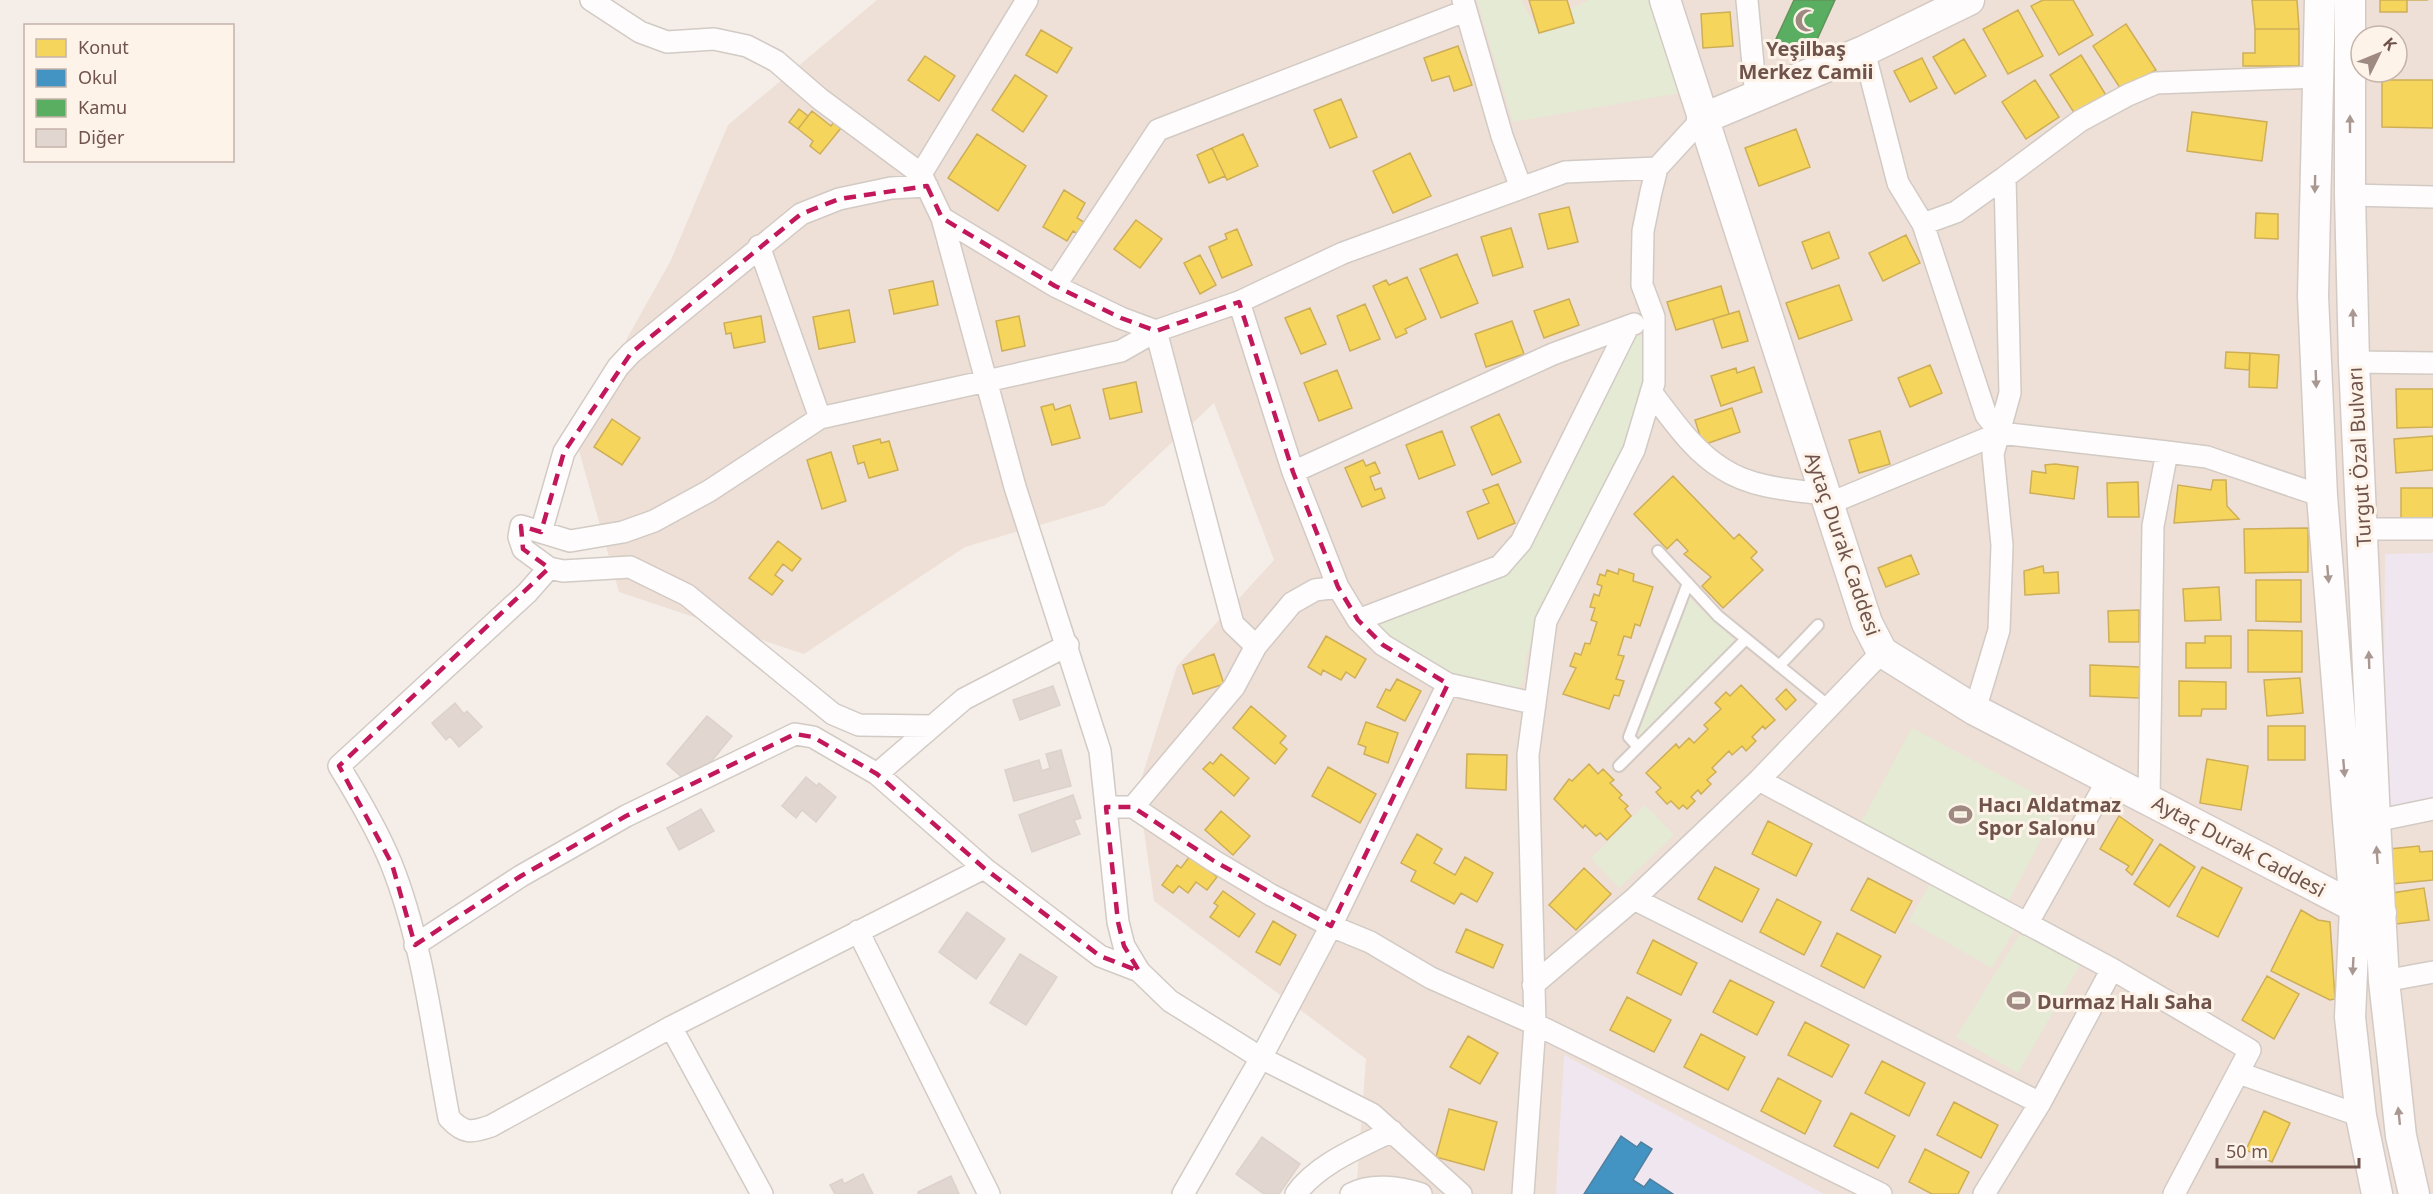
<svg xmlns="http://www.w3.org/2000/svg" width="2433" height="1194" font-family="'Noto Sans',sans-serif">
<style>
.residential{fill:#eee0d6;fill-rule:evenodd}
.education{fill:#f0e6f0}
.green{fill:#e4ead4}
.homes{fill:#f6d55c;stroke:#ceae57;stroke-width:1.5}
.schools{fill:#4393c3;stroke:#50809f;stroke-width:1.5}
.public{fill:#5aae61;stroke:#61935a;stroke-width:1.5}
.building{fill:#e1d6d0;stroke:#ddd1cb;stroke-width:1.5}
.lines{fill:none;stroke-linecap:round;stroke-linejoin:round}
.lane-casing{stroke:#d2cac4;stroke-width:14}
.street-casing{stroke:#d2cac4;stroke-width:24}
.secondary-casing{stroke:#d4cac5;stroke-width:33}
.lane{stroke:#fefcfc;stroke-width:10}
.street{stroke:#fefcfc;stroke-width:21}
.secondary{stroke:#fefcfc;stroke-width:30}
.oneway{fill:#a99792}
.marked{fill:none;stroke:#c2185b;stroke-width:4.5;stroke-dasharray:12 8;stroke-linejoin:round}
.labels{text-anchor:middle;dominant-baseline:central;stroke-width:6;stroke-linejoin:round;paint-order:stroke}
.poi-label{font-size:20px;font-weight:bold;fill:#70544b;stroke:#fdf3e9;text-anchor:start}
.street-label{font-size:20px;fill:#70544b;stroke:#fdf3e9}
</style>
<rect width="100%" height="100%" fill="#f5eee8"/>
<!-- residential -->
<path class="residential" d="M877 0H2433V1194H1356L1366 1059 1154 901 1138 789 1177 666 1274 560 1214 403 1104 506 965 547 804 654 619 592 574 433 671 260 728 125ZM2361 36H2397V72H2361Z"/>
<!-- education -->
<path class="education" d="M2433 553V798L2383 807 2385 554Z
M1564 1055 1824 1194H1556Z"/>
<!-- green -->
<path class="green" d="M1477 0H1521L1539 33 1574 23 1570 9 1589 0H1653L1680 93 1513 122Z
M1636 334 1644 338 1646 369 1631 443 1540 620 1526 656 1524 680 1514 694 1504 691C1475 681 1389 656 1379 627L1386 616 1501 576Z
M1689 598 1735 641 1642 736 1639 732Z
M1912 728 2059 806 2008 902 1861 823Z
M1645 805 1674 835 1619 888 1591 858Z
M1931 882 2015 929 1992 968 1909 921Z
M2021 932 2080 965 2018 1073 1956 1037Z"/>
<!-- homes -->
<path class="homes" d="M1529 0H1567L1574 23 1539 33Z
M2043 0H2073L2093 35 2059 55 2031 6Z
M2252 0H2297L2299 29H2255Z
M2380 0H2428H2407V12H2380Z
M2018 10 2043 56 2008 74 1983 29Z
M1730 12 1733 46 1703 48 1701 14Z
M2126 24 2156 70 2122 91 2093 46Z
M2255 29H2299V66H2243V53H2255Z
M1041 30 1072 48 1057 73 1026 55Z
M1964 39 1986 76 1955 94 1933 57Z
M1458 46 1472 85 1454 91 1449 76 1432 81 1424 58Z
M2081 55 2109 100 2078 119 2050 75Z
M925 56 955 76 939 101 908 80Z
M1922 58 1937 88 1910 102 1894 71Z
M1015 75 1047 96 1023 132 992 110Z
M2035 80 2059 117 2026 139 2002 102Z
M2382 80H2433V128L2382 127Z
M1341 99 1357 137 1330 148 1314 110Z
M799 109 808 116 798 129 789 122Z
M812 111 831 126 834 122 841 128 820 154 810 146 813 141 798 129Z
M2192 112 2267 122 2262 161 2187 151Z
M1796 129 1810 167 1759 186 1745 148Z
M977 134 1026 166 998 211 948 178Z
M1243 134 1258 166 1227 180 1212 148Z
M1212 148 1225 176 1209 183 1197 155Z
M1410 153 1431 196 1393 213 1373 171Z
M1064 190 1085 203 1077 218 1084 222 1078 234 1073 231 1067 241 1043 227Z
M1569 207 1578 242 1548 249 1539 214Z
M2256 213 2278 214V239L2255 238Z
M1136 220 1162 239 1140 268 1114 249Z
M1511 228 1523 267 1493 276 1481 237Z
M1237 229 1252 265 1222 278 1209 247 1227 239 1225 234Z
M1829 232 1839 258 1812 269 1802 242Z
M1906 235 1920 263 1883 281 1869 253Z
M1457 254 1478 303 1441 318 1420 269Z
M1200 255 1216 285 1200 294 1184 263Z
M1407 277 1426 319 1405 329 1407 333 1396 338 1373 286 1386 280 1389 285Z
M933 281 938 305 894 314 889 290Z
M1839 285 1852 320 1799 339 1786 303Z
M1721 286 1729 314 1676 330 1667 302Z
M1569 299 1579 325 1544 338 1534 311Z
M1365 304 1380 339 1350 351 1337 316Z
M1310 308 1326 344 1301 354 1285 318Z
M849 310 855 342 819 349 813 317Z
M1739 311 1748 341 1722 348 1713 319Z
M761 316 765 342 734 348 731 333 726 334 724 323Z
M1019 316 1025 346 1002 351 996 321Z
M1512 321 1524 354 1486 367 1475 334Z
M2226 352 2250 353 2249 370 2225 368Z
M2250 353 2279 355 2277 388 2249 387Z
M1930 365 1942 393 1910 407 1898 378Z
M1754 367 1762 392 1721 406 1711 376 1736 368 1737 373Z
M1337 370 1352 408 1319 421 1304 383Z
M1136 382 1142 412 1110 419 1103 389Z
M2396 389H2433V427L2397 428Z
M1053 404 1055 410 1070 405 1080 438 1052 445 1041 407Z
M1732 408 1740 432 1703 445 1695 420Z
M1499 414 1521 462 1492 475 1471 427Z
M612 419 640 438 622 465 594 447Z
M1442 431 1455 465 1419 479 1406 445Z
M1880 431 1890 464 1859 473 1849 440Z
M2433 436V470L2396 473 2394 439Z
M880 439 881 443 889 441 898 470 869 478 864 462 858 464 853 446Z
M831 452 846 501 822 509 807 460Z
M1363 460 1366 466 1375 462 1380 473 1370 477 1375 490 1381 488 1385 498 1362 507 1345 468Z
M2055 464 2078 467 2074 499 2030 493 2032 471 2046 473 2045 465Z
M1673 476 1734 539 1739 534 1757 552 1751 558 1763 570 1723 608 1702 586 1711 577 1684 554 1688 551 1677 539 1667 549 1634 514Z
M2213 480H2226L2227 506 2239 519 2174 523 2178 485 2211 490Z
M2138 482 2139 517H2108L2107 483Z
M1498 484 1515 523 1478 539 1467 512 1489 503 1483 490Z
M2401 488H2433V521H2401Z
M2308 528V572L2245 573 2244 529Z
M778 541 801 559 792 571 783 564 775 575 783 581 772 595 749 578Z
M1911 555 1919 574 1886 587 1878 568Z
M2043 566 2044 573 2058 572 2059 593 2025 595 2024 571Z
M1619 569 1634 574 1633 581 1653 587 1640 626 1635 624 1631 638 1624 636 1618 655 1624 656 1616 679 1624 681 1619 696 1614 695 1609 709 1563 694 1576 668 1570 666 1575 653 1581 655 1585 643 1590 644 1597 622 1591 620 1595 608 1590 607 1594 594 1599 596 1602 586 1597 584 1600 574 1605 576 1607 570 1618 574Z
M2256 580H2301V622L2256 621Z
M2219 587 2221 620 2185 621 2183 589Z
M2139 610V642H2109L2108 611Z
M2248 630 2302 631V672H2248Z
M1326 636 1366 659 1355 678 1346 672 1341 680 1323 670 1321 675 1308 667Z
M2205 636H2231V668H2186V643H2205Z
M1214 654 1224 684 1193 694 1183 665Z
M2090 665 2140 667 2139 698 2090 696Z
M2300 678 2303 713 2267 716 2264 680Z
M1397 679 1421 691 1405 721 1377 707 1386 689 1390 691Z
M2179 681 2226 682V709H2202L2201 716H2179Z
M1741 685 1775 720 1765 729 1763 726 1752 737 1756 741 1746 751 1742 746 1732 755 1729 751 1712 768 1716 772 1707 780 1711 784 1701 794 1698 790 1691 797 1695 801 1687 809 1683 805 1679 809 1671 801 1667 804 1656 792 1661 788 1646 773 1676 744 1679 748 1689 738 1694 743 1708 729 1704 725 1721 709 1715 703 1726 692 1730 696Z
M1786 689 1796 700 1786 710 1776 699Z
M1251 706 1286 736 1280 743 1287 749 1275 764 1233 728Z
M1366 722 1398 733 1388 763 1364 754 1366 747 1358 744Z
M2268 726H2305V760H2268Z
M1221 754 1249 778 1234 796 1203 769 1210 762 1213 764Z
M1467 754 1507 755 1506 790 1466 788Z
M2207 759 2248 766 2241 810 2200 803Z
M1589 764 1598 774 1603 769 1614 780 1610 783 1622 795 1619 798 1628 806 1625 809 1631 816 1607 840 1600 833 1596 836 1585 825 1583 828 1554 799 1569 779 1572 781Z
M1328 767 1376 794 1360 823 1312 796Z
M1221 811 1250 836 1233 855 1205 830Z
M2119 816 2153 840 2132 875 2126 870 2129 866 2100 849Z
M1768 821 1812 844 1796 876 1752 854Z
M1417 834 1442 849 1434 863 1455 875 1465 857 1493 873 1477 902 1461 893 1454 904 1411 881 1416 871 1401 863Z
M2160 844 2195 867 2169 907 2134 884Z
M2419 846 2420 852 2433 851V880L2392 884 2389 849Z
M1190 856 1217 877 1207 890 1196 882 1188 893 1179 886 1173 893 1162 885 1177 865 1181 868Z
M1715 867 1759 889 1742 922 1698 899Z
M2202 867 2242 888 2218 937 2177 916Z
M1584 868 1611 894 1576 930 1549 905Z
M1868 878 1912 901 1895 933 1851 910Z
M2424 888 2429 920 2396 924 2392 893Z
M1223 891 1255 914 1239 937 1210 917 1218 906 1214 903Z
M1777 899 1821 922 1804 955 1760 932Z
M2301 910 2318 920 2330 922 2335 999 2330 1000 2271 971Z
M1273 921 1296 935 1280 965 1256 952Z
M1466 929 1503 945 1493 968 1456 952Z
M1837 933 1881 956 1864 988 1821 966Z
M1653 940 1697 963 1681 995 1637 973Z
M2267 976 2299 994 2274 1039 2242 1020Z
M1730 980 1774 1002 1757 1035 1713 1012Z
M1627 997 1671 1020 1654 1052 1610 1030Z
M1805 1022 1849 1045 1832 1077 1788 1055Z
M1701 1034 1745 1057 1728 1090 1684 1067Z
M1468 1036 1498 1053 1480 1084 1450 1067Z
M1882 1061 1925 1083 1909 1116 1865 1093Z
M1778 1078 1821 1101 1805 1134 1761 1111Z
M1954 1102 1998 1125 1981 1158 1937 1135Z
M1449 1109 1497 1122 1484 1170 1436 1157Z
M2264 1111 2290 1123 2272 1162 2246 1150Z
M1851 1113 1895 1136 1878 1168 1834 1146Z
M1925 1149 1969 1172 1958 1194H1932L1909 1182Z"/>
<!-- schools -->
<path class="schools" d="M1621 1136 1637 1147 1641 1142 1652 1149 1633 1180 1644 1187 1650 1179 1673 1194H1584Z"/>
<!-- public -->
<path class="public" d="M1794 0H1835L1810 55 1776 39Z"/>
<!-- building -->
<path class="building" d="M1053 686 1060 705 1020 720 1013 700Z
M455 703 464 714 467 711 482 727 459 747 450 736 446 740 432 723Z
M707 716 732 736 701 774 695 769 686 781 667 764Z
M1061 750 1071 786 1014 801 1005 770 1039 760 1042 771 1050 768 1046 754Z
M806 777 817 786 819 783 836 797 816 822 802 810 796 818 782 806Z
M1073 795 1081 818 1074 820 1080 834 1032 852 1019 815Z
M701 809 714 831 679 850 667 828Z
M967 912 1005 939 976 979 939 952Z
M1020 954 1057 977 1026 1025 990 1003Z
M1262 1137 1300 1164 1279 1194H1264L1236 1174Z
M863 1174 873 1194H835L830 1185 842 1179 844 1184Z
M951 1176 959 1194H918V1192Z"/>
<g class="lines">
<defs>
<path id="lane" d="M1658 551 1718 616 1830 707
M1779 666 1818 625
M1638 747 1629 737 1688 583
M1619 766 1746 639"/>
<path id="street" d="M591 0 640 32 667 42 714 39 747 46 776 61 820 99 921 174
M1027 0 921 174 942 218 1015 487 1100 751 1118 922 1124 946 1139 971 1170 1001 1261 1058 1372 1114 1461 1194
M1463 0 1502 136 1521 188
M1747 0 1756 97
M1864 51 1898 183 1923 224 1986 415 2000 433
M2350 195 2433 197
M942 218 1055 286 1121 318 1156 331 1239 302 1343 253 1565 172 1657 168
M1923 224 1956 212 2005 177
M759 246 820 418
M1055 286 1158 130 1465 11
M1239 302 1293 472 1338 587 1358 620 1383 645 1448 684 1533 703
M2354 362 2433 363
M1651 392C1672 419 1693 451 1723 469 1752 488 1791 490 1825 494
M1293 472 1553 354 1634 324
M1828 504 2000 433 2167 452
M2363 529H2433
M541 532 564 452 618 367 631 353 801 214 839 199 891 188 927 186
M549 568 527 593 339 766C358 797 377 829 391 863 423 943 433 1034 449 1118 464 1134 471 1133 491 1126L671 1027 984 868
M1358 620 1500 566 1521 542 1628 327
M1975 710 1999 630 2002 545 1993 454 2010 393 2005 177 2080 121 2128 95 2156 83 2318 77
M931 726 859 725 833 714 687 595 630 567 563 571 549 568 523 549 519 537 521 526 570 541 623 532 654 521 709 491 820 418 1121 351 1156 331 1233 624 1256 646
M877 774 964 699 1068 645
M1759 780 2112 969 2250 1050 2174 1194
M2149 799 2153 526 2167 452 2207 457 2322 496
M1106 807H1133L1214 861 1271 895 1331 926 1370 942 1431 978 1535 1024 1881 1194
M1133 807 1234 687 1256 646 1292 603 1315 590 1338 587
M2375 821 2433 809
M1634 899 2040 1103
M2027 924 2109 778
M858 931 989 1194
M415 945 521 876 626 816 795 734 813 737 877 774 984 868 1100 956 1139 971
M2384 981 2433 972
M1533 985 1634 899 1759 780 1882 652
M671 1027 762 1194
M2239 1073 2361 1116
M1183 1194 1261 1058 1331 926 1448 684
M1296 1194C1317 1164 1360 1147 1392 1131
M1351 1194C1371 1183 1400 1187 1421 1194
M1523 1194 1535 1024 1528 755 1546 621 1634 450 1654 383V317L1642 285 1643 231 1651 192 1657 168 1702 119
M1984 1194 2040 1103 2112 969"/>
<path id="secondary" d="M1665 0 1867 623 1882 652 1975 710 2355 907 2381 913
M2320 0 2313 296 2322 496 2355 907 2350 1017 2361 1116 2377 1194
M2350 0V195L2354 362 2375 821 2384 981 2392 1052 2401 1136 2414 1194
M1702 119 1864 51 1969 0"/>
</defs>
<!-- lane casing -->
<use href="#lane" class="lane-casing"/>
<!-- street casing -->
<use href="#street" class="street-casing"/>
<!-- secondary casing -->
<use href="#secondary" class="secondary-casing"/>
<!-- lane -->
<use href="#lane" class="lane"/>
<!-- street -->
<use href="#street" class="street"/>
<!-- secondary -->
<use href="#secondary" class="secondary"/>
</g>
<!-- one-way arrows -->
<defs><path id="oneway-solid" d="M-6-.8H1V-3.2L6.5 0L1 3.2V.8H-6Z" transform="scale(1.5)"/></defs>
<g class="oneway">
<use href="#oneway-solid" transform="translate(2350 124) rotate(-90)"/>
<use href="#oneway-solid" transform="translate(2315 184) rotate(91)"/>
<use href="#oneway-solid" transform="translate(2353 318) rotate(-91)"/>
<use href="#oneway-solid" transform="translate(2316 379) rotate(88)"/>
<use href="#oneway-solid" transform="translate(2328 574) rotate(85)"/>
<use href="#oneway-solid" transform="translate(2369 660) rotate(-92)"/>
<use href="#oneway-solid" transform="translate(2344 768) rotate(85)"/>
<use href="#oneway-solid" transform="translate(2377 855) rotate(-94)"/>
<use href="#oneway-solid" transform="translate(2353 966) rotate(93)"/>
<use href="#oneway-solid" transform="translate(2399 1116) rotate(-96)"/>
</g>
<!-- marked area -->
<path class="marked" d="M927 186 942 218 1055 286 1121 318 1156 331 1239 302 1293 472 1338 587 1358 620 1383 645 1448 684 1331 926 1214 861 1133 807H1106L1118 922 1124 946 1139 971 1100 956 984 868 877 774 813 737 795 734 626 816 521 876 415 945 392 864 339 766 549 568 523 549 521 526 541 532 564 452 631 353 801 214 839 199Z"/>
<!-- icons -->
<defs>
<symbol id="mosque-bare" viewBox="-9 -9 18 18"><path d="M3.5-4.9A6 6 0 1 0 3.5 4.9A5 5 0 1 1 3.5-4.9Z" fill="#9f8a82" stroke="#fdf3e9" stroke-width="2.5" paint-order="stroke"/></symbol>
<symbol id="stadium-bare" viewBox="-9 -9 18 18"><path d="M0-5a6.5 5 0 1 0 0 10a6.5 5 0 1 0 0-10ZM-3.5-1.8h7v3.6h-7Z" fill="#9f8a82" stroke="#fdf3e9" stroke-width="2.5" paint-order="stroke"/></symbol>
</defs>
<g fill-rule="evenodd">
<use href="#mosque-bare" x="1790" y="4" width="33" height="33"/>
<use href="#stadium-bare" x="1944" y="798" width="33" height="33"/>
<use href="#stadium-bare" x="2002" y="984" width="33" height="33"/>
</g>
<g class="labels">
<!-- poi labels -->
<g class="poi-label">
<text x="1806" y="48" text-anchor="middle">Yeşilbaş<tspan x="1806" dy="23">Merkez Camii</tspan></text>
<text x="1978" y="804">Hacı Aldatmaz<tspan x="1978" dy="23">Spor Salonu</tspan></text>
<text x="2037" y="1001">Durmaz Halı Saha</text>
</g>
<!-- street labels -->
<g class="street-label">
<text transform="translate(2359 457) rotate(-93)">Turgut Özal Bulvarı</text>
<text transform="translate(1843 544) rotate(71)">Aytaç Durak Caddesi</text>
<text transform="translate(2239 846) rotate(28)">Aytaç Durak Caddesi</text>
</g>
</g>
<!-- legend -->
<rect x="24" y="24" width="210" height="138" fill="#fdf3e9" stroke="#c5b3aa" stroke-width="1.5"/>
<rect x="36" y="39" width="30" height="18" fill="#f6d55c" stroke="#c5b3aa" stroke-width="1.5"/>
<text x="78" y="54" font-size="18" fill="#70544b">Konut</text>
<rect x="36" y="69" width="30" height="18" fill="#4393c3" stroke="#c5b3aa" stroke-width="1.5"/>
<text x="78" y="84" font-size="18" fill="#70544b">Okul</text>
<rect x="36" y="99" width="30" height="18" fill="#5aae61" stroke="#c5b3aa" stroke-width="1.5"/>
<text x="78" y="114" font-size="18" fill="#70544b">Kamu</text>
<rect x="36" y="129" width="30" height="18" fill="#e1d6d0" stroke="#c5b3aa" stroke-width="1.5"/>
<text x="78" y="144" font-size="18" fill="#70544b">Diğer</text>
<!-- north arrow -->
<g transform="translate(2379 54) rotate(47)"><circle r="28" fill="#fdf3e9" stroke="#c5b3aa" stroke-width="1.5"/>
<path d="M0-4.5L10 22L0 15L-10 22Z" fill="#9f8a82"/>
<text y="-9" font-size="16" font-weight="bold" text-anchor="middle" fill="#70544b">K</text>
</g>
<!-- scale -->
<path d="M2217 1158v9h142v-9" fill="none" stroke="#70544b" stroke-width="3"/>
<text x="2226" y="1158" font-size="18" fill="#70544b" stroke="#fdf3e9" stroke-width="4.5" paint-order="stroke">50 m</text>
</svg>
